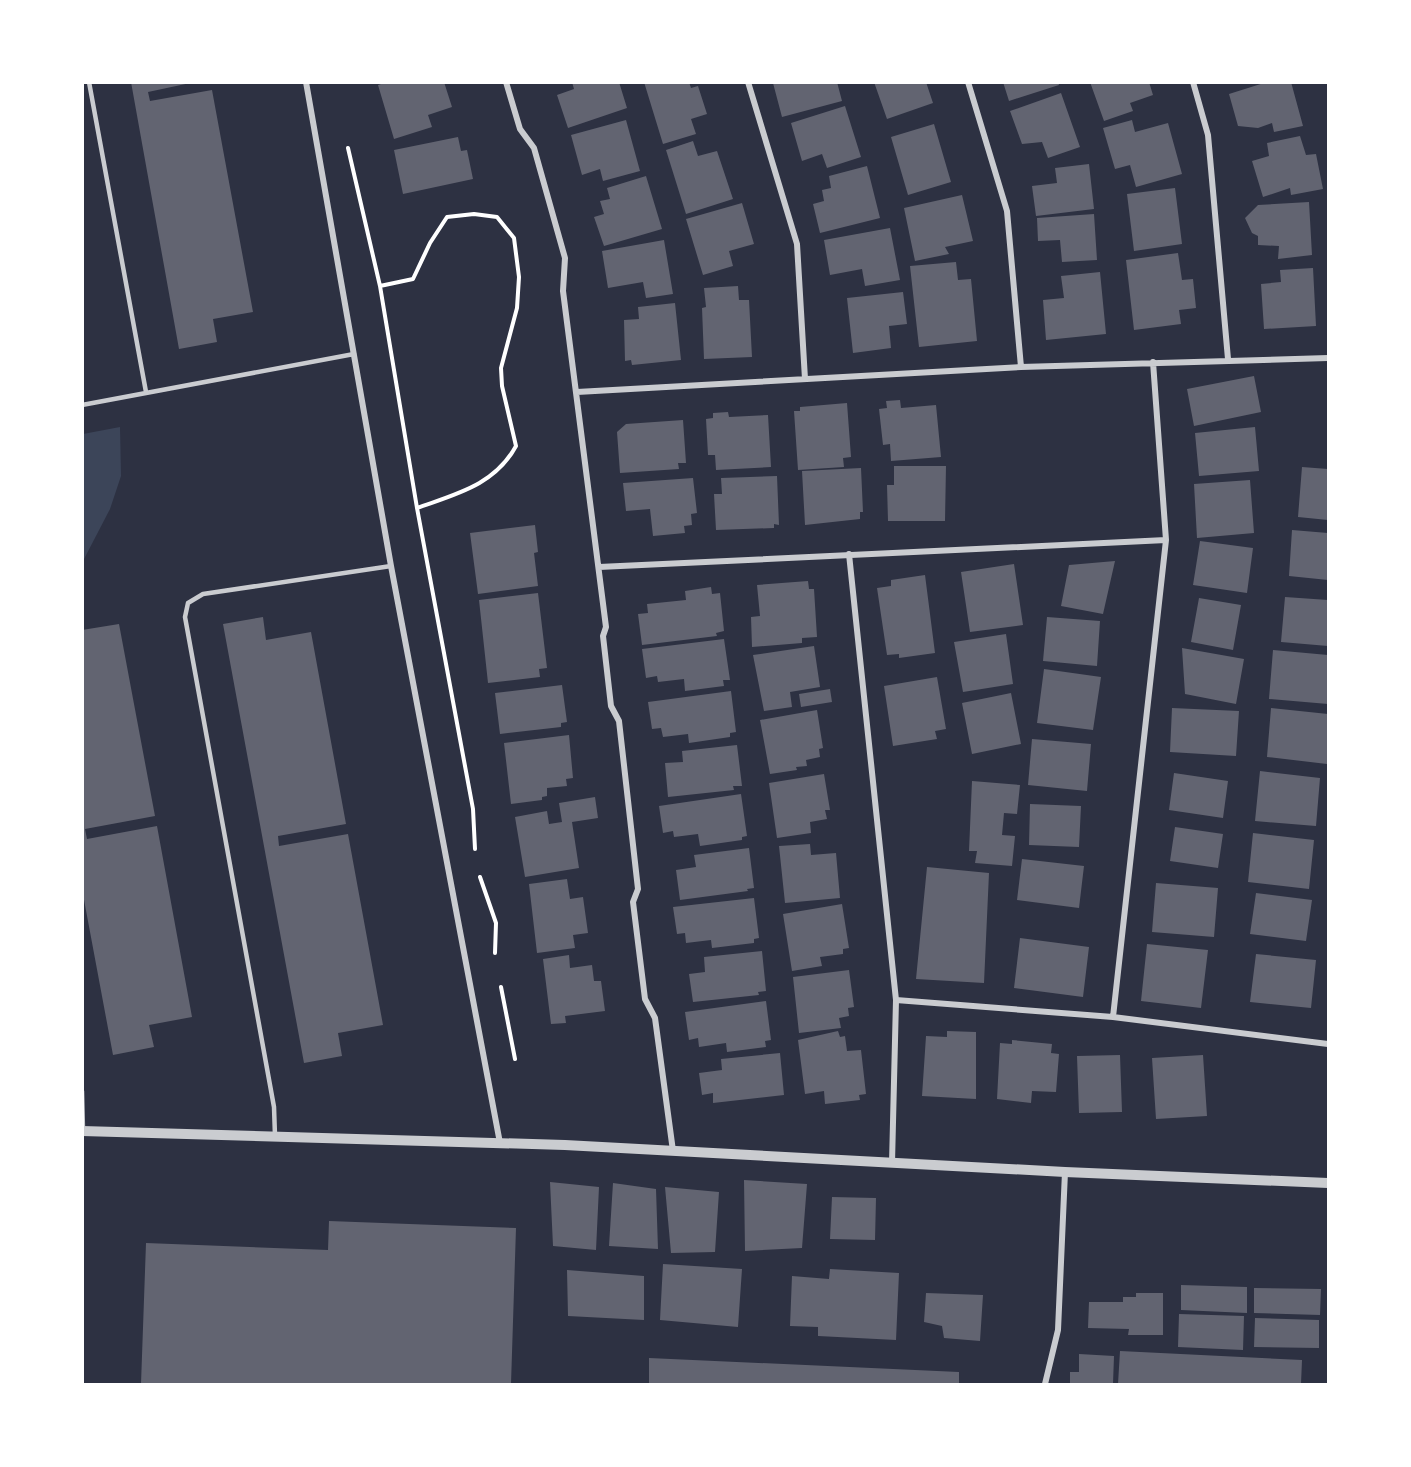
<svg xmlns="http://www.w3.org/2000/svg" width="1411" height="1467" font-family="'PT Sans',sans-serif">
<style>
.green{fill:#3c4559}
.building{fill:#626471}
.lines{fill:none;stroke-linecap:round;stroke-linejoin:round}
.path{stroke:#fff;stroke-width:4}
.service{stroke:#caccd0;stroke-width:4.5}
.minor{stroke:#caccd0;stroke-width:6}
.tertiary{stroke:#caccd0;stroke-width:10}
</style>
<rect width="100%" height="100%" fill="#2d3142"/>
<!-- green -->
<path class="green" d="M120 427 121 476 110 509 83 561V434Z"/>
<!-- building -->
<path class="building" d="M131 82H195L148 92 150 101 212 90 253 312 213 319 217 342 179 349Z
M387 82H444L452 107 428 115 432 127 394 139 378 85Z
M572 82H619L627 108 568 128 557 95 574 89Z
M644 82H689L691 88 698 86 707 114 691 119 696 134 663 144Z
M837 82 842 101 782 117 773 83Z
M874 82H926L933 103 887 119Z
M1003 82H1058L1059 85 1009 101Z
M1090 82H1149L1153 95 1130 103 1133 111 1104 121Z
M1267 82H1291L1303 126 1274 132 1272 123 1258 128 1238 126 1229 94Z
M1061 93 1080 147 1048 158 1042 142 1022 144 1010 111Z
M845 106 861 157 827 168 822 154 802 161 791 123Z
M626 120 640 171 603 181 600 169 582 175 571 135Z
M1132 120 1135 132 1168 123 1182 174 1136 187 1130 165 1115 169 1103 128Z
M934 124 951 182 908 195 891 137Z
M1300 136 1306 155 1316 154 1323 189 1291 195 1290 188 1263 197 1252 161 1269 156 1267 143Z
M458 137 461 151 467 150 473 179 403 194 394 150Z
M693 141 698 156 717 151 733 199 686 214 666 150Z
M1089 164 1094 209 1036 216 1032 186 1057 183 1055 168Z
M867 166 880 218 820 233 813 204 824 201 822 190 831 188 829 176Z
M646 176 662 229 604 246 594 217 604 214 600 201 610 199 607 188Z
M1175 188 1182 244 1134 251 1127 194Z
M962 195 973 241 945 247 949 254 915 261 904 208Z
M1309 202 1312 255 1278 259 1279 246 1258 245V236L1252 233 1245 218 1258 205Z
M742 203 754 244 729 251 733 266 703 275 686 219Z
M1094 214 1097 260 1062 262 1060 240 1038 241 1037 218Z
M890 228 900 280 865 286 862 269 830 275 824 240Z
M664 240 673 294 646 298 643 282 608 288 602 251Z
M1178 253 1182 280 1193 279 1196 308 1179 310 1181 324 1134 330 1126 260Z
M956 262 958 280 971 279 977 341 919 347 910 266Z
M1313 268 1316 326 1264 329 1261 284 1281 282 1280 270Z
M1100 272 1106 334 1046 340 1043 300 1064 298 1061 276Z
M738 286 739 300H749L752 357 704 359 702 308 706 307 704 288Z
M903 292 907 324 889 326 891 348 853 353 847 298Z
M675 303 681 360 632 365 631 360 625 361 624 320 639 319 638 307Z
M1254 376 1261 412 1194 426 1187 389Z
M900 400 901 408 936 405 941 457 891 461 890 444 883 445 879 409 887 408 886 401Z
M847 403 851 457 843 458 844 467 798 470 794 411H800V407Z
M728 412 729 417 768 415 771 467 716 470 715 455H708L706 419 713 418V413Z
M683 420 686 463H678L679 469 620 473 617 432 626 424Z
M1255 427 1259 471 1199 476 1195 433Z
M894 466H946L945 521H888L887 485H894Z
M1302 467 1328 469V520L1298 517Z
M861 468 863 512H860V519L805 525 802 471Z
M777 476 779 525 774 524V528L716 530 714 494H722L721 478Z
M693 478 697 513 691 514 692 525 684 526 685 533 653 536 650 509 626 511 623 483Z
M1250 480 1254 533 1197 538 1194 484Z
M535 525 538 552 534 553 538 586 478 594 470 533Z
M1292 530 1328 533V580L1289 576Z
M1200 541 1253 548 1247 593 1193 585Z
M1115 561 1103 614 1061 606 1069 565Z
M1014 564 1023 625 970 632 961 572Z
M925 575 935 653 899 658V654L887 655 877 588 891 586V580Z
M808 581 809 589H814L817 637 802 638V643L752 647 751 617 760 616 757 585Z
M711 587 712 594 720 593 724 631 716 633 717 636 642 645 638 614 648 613 647 604 686 600 685 591Z
M538 593 547 668 539 669 540 677 488 683 479 600Z
M1285 597 1328 600V646L1281 642Z
M1199 598 1241 605 1233 650 1191 642Z
M263 617 266 640 311 632 346 824 278 836 279 846 348 834 383 1025 338 1033 342 1056 304 1063 223 624Z
M1047 617 1100 621 1097 666 1043 661Z
M119 624 155 816 85 829 87 839 157 826 192 1017 149 1025 154 1047 113 1055 82 889V630Z
M1006 634 1013 684 963 692 954 642Z
M724 639 730 680H723L724 686 685 691 684 679 658 682 657 676 646 678 642 649Z
M814 646 820 687 790 692 792 707 764 711 753 655Z
M1182 648 1244 659 1236 704 1185 694Z
M1273 650 1328 655V704L1269 699Z
M1044 669 1101 677 1093 730 1037 723Z
M937 677 946 729 935 731 937 739 893 746 884 686Z
M562 685 567 722 561 723V727L500 734 495 693Z
M830 689 832 702 801 707 799 694Z
M731 691 736 732 730 733V737L689 743 688 734 663 737 661 728 652 729 648 702Z
M1011 693 1021 744 972 754 962 703Z
M1172 708 1239 711 1236 756 1170 752Z
M1271 708 1328 714 1327 764 1267 757Z
M817 710 823 748 819 749 820 757 806 760 807 766 796 767 797 770 770 774 760 720Z
M569 735 573 778 566 779 567 786 547 788V796L542 797V800L511 804 504 743Z
M1032 739 1091 744 1087 791 1028 785Z
M737 745 742 786H733L734 790 668 797 665 763 683 762 682 751Z
M1260 771 1320 778 1316 826 1255 821Z
M1174 773 1228 781 1223 818 1169 810Z
M824 774 830 810H825L827 819 810 822 811 833 777 838 769 783Z
M972 781 1020 785 1017 814 1004 813 1002 835 1015 836 1012 866 975 863 977 851H969Z
M741 794 747 836 742 837V840L700 846 698 834 674 837 673 831 663 833 659 806Z
M595 797 598 818 572 822 579 868 525 877 515 817 547 811 549 824 562 822 559 803Z
M1030 804 1081 806 1079 847 1029 845Z
M1175 827 1223 834 1218 868 1170 861Z
M1253 833 1314 840 1309 889 1248 882Z
M810 844 811 855 836 853 840 898 785 903 779 846Z
M749 848 754 888 747 889 748 891 680 900 676 870 696 867 694 855Z
M1022 859 1084 866 1079 908 1017 900Z
M927 867 989 873 984 983 916 979Z
M567 879 570 899 583 897 588 933 573 935 575 948 537 953 529 884Z
M1156 883 1218 888 1214 937 1152 932Z
M1256 893 1312 900 1306 941 1250 934Z
M754 898 759 938 754 939V943L712 948 711 940 686 943 685 933 677 934 673 907Z
M842 904 849 948 843 949V954L820 957 822 966 792 971 783 914Z
M1020 938 1089 947 1083 997 1014 988Z
M1147 944 1208 950 1201 1008 1141 1001Z
M762 951 766 991 758 992 759 995 693 1002 689 974 705 972 704 957Z
M1256 954 1316 960 1311 1008 1250 1002Z
M569 955 570 968 592 965 594 981H601L605 1011 565 1016 566 1023 551 1024 543 959Z
M849 970 854 1007 848 1008 849 1016 839 1018 841 1028 799 1033 793 977Z
M766 1001 771 1040 765 1041 766 1047 727 1052 726 1043 699 1047 698 1038 689 1040 685 1012Z
M838 1031 840 1037 845 1036 847 1051 861 1050 866 1094 859 1095 860 1100 825 1104 824 1091 805 1094 798 1040Z
M947 1031 976 1032V1099L922 1096 926 1036 947 1037Z
M1012 1040 1052 1044 1051 1053 1059 1054 1056 1092 1032 1091 1031 1103 997 1099 1000 1043 1012 1044Z
M780 1053 784 1095 713 1103V1093L702 1095 699 1073 722 1070 721 1059Z
M1120 1055 1122 1112 1079 1113 1077 1056Z
M1203 1055 1207 1116 1156 1119 1152 1058Z
M744 1180 807 1184 802 1248 745 1251Z
M550 1182 599 1187 596 1250 553 1246Z
M613 1183 656 1189 658 1249 609 1246Z
M665 1187 719 1192 715 1252 671 1253Z
M832 1197 876 1198 875 1240 830 1239Z
M329 1221 516 1228 511 1384H141L146 1243 328 1250Z
M663 1264 742 1269 738 1327 660 1320Z
M830 1269 899 1273 896 1340 818 1336V1327L790 1326 792 1276 829 1279Z
M567 1270 644 1276V1320L568 1316Z
M1181 1285 1247 1287V1313L1181 1310Z
M1254 1288 1321 1289 1320 1315 1254 1313Z
M926 1293 983 1295 980 1341 944 1338 942 1326 924 1322Z
M1136 1293H1163V1335H1128L1129 1329 1088 1328 1089 1302H1123V1297H1136Z
M1179 1314 1244 1316 1243 1350 1178 1347Z
M1255 1318 1319 1320V1348L1254 1347Z
M1120 1351 1302 1360 1301 1384H1118Z
M1079 1354 1114 1356 1113 1384H1070V1372H1079Z
M649 1358 959 1372V1384H649Z"/>
<g class="lines">
<!-- path -->
<path class="path" d="M348 148 380 286 417 508 473 809 475 849
M380 286 413 279 430 243 447 217 474 214 497 217 514 238 519 277 517 308 501 368 502 386 516 446C495 485 456 494 417 508
M480 877 496 923 495 953
M501 987 515 1059"/>
<!-- service -->
<path class="service" d="M89 82 146 392
M82 405 354 354
M82 1091 83 1130
M275 1136 274 1107 185 617 188 603 203 594 391 566"/>
<!-- minor -->
<path class="minor" d="M306 82 391 566 500 1143
M506 82 520 129 534 148 565 258 563 291 606 627 603 636 611 706 619 721 638 889 633 902 645 999 655 1018 673 1151
M748 82 797 244 805 379
M968 82 1007 211 1021 367
M1193 82 1208 135 1228 359
M577 392 1021 367 1328 358
M849 554 896 1000 892 1163
M599 567 1166 540
M896 1000 1113 1017 1166 540 1153 362
M1113 1017 1328 1044
M1045 1384 1058 1330 1065 1172"/>
<!-- tertiary -->
<path class="tertiary" d="M82 1131 565 1145 1065 1172 1328 1183"/>
</g>
<!-- border -->
<rect width="1411" height="1467" fill="none" stroke="#ffffff" stroke-width="168"/>
</svg>
